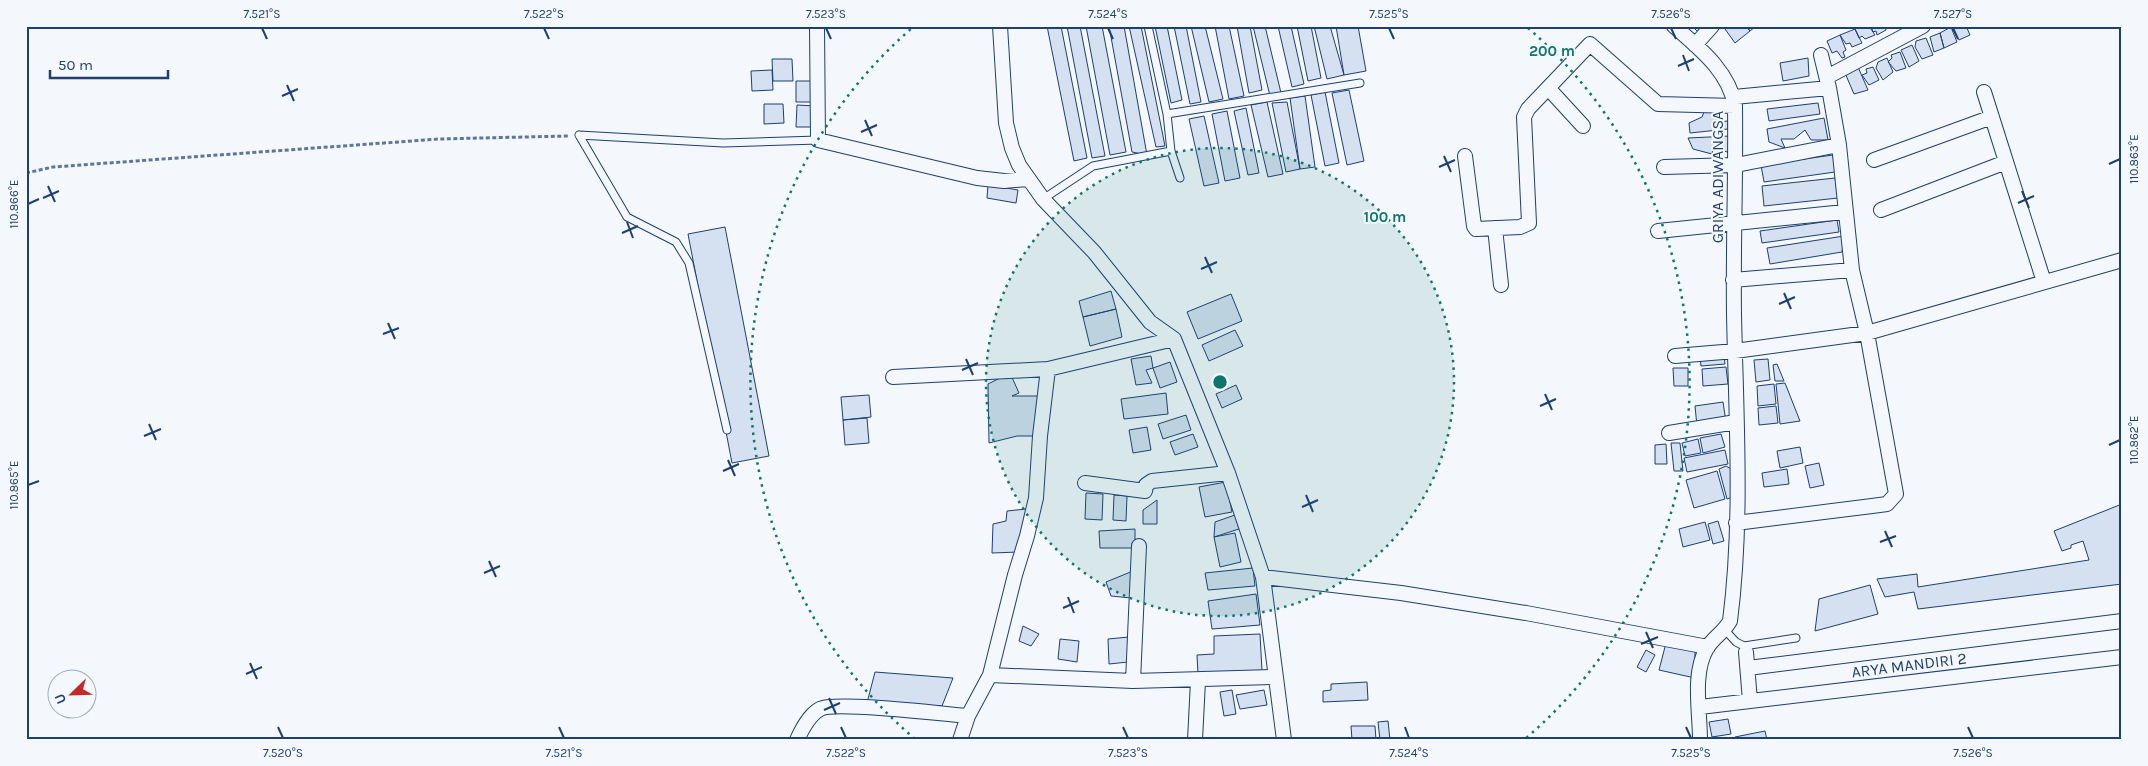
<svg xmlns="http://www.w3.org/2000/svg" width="2148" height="766" font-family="Karla,sans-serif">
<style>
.building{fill:#d5e0f0;stroke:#1d3f73}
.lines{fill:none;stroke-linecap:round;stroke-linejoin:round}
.lane-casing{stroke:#1d3f73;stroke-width:9}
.street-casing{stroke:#1d3f73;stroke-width:16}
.path{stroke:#5e769c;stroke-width:3;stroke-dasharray:4 2.5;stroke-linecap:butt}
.lane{stroke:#f4f7fb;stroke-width:7}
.street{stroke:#f4f7fb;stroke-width:14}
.ticks{fill:none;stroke:#1d3f73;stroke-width:2}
.ring{fill:none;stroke:#0f766e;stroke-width:2.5;stroke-dasharray:2.5 5}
.labels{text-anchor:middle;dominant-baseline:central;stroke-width:4;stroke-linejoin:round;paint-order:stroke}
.street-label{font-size:16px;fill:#1d3f73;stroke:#f4f7fb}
.centre{fill:#0f766e;stroke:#f4f7fb;stroke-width:2.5}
.ring-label{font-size:15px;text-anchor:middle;font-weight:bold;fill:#0f766e;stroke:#f4f7fb;stroke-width:4;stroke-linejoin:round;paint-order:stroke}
.neatline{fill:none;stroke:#1d3f73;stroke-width:2}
.ticks-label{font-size:12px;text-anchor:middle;fill:#1d3f73}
</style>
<rect width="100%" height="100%" fill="#f4f7fb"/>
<!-- building -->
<path class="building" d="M1047 26H1061L1087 158 1074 161Z
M1067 26H1080L1105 156 1092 158Z
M1086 26H1102L1126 152 1110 155Z
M1109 26H1124L1147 155 1132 152Z
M1129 26H1141L1165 146 1156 147Z
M1155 26H1167L1182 100 1171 103Z
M1174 26H1186L1201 102 1190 104Z
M1191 26H1205L1223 99 1209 102Z
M1215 26H1229L1244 96 1229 99Z
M1237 26H1250L1262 90 1249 93Z
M1253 26H1265L1281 93 1270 96Z
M1278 26H1291L1304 84 1292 87Z
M1297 26H1311L1321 78 1308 81Z
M1314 26H1330L1344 75 1327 79Z
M1336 26H1358L1366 71 1344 75Z
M1692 26H1704L1699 33Z
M1729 26H1746L1750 31 1735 43 1725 29Z
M1746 26H1756L1750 31Z
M1860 26H1869L1875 35 1865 39 1862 36 1859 38 1855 29Z
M1871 26H1885L1886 30 1877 35 1876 31 1873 32Z
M1953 26H1966L1970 35 1959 40 1951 27Z
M1951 27 1957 42 1944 48 1940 33Z
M1855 29 1862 43 1852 47 1850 43 1846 44 1840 35Z
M1940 33 1944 48 1934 52 1930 37Z
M1840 35 1846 50 1843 52 1845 57 1842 58 1837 51 1832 53 1827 41Z
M1926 38 1933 55 1922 59 1915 47 1916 41Z
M1912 45 1919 61 1909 67 1901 50Z
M1900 52 1906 68 1896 71 1888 62 1892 58 1891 55Z
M1808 58 1809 76 1783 81 1780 63Z
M1887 58 1893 72 1883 80 1876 68 1878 62Z
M772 59H792L793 81H773Z
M1858 67 1868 90 1854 94 1845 73Z
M1873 67 1879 80 1869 85 1862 75 1867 73 1866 69Z
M772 70 773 90 752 91 751 71Z
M796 81H815L814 102H796Z
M1349 90 1364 161 1347 165 1332 93Z
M1325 92 1339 163 1325 166 1311 95Z
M1305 96 1315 167 1300 169 1290 98Z
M1267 102 1283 174 1268 177 1251 105Z
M1287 102 1300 169 1286 172 1272 103Z
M1818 103 1820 114 1769 121 1767 109Z
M764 104H783L784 123 764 124Z
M797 105 815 106 814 127H796Z
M1246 108 1259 173 1248 175 1234 111Z
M1227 111 1240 178 1225 181 1212 114Z
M1715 111 1716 122 1728 121V129L1690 133 1689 123 1702 117 1704 112Z
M1204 116 1219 183 1204 186 1189 119Z
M1824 118 1828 140H1811L1805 130 1794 139H1781L1785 148 1769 142 1767 129Z
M1730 136 1731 153 1713 148 1712 154 1693 149 1688 138Z
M1833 155 1835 172 1764 182 1761 165Z
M1835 178 1838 198 1764 206 1762 186Z
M988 185 1018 190 1016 203 987 198Z
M1837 220 1839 232 1762 243 1760 231Z
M725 227 769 456 732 463 688 234Z
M1844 236 1842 252 1770 264 1767 248Z
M1111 291 1116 309 1083 317 1079 301Z
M1231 294 1242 321 1198 339 1187 312Z
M1116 309 1122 337 1090 346 1083 317Z
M1235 330 1243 346 1209 361 1202 345Z
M1724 355 1725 364 1701 366 1700 357Z
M1151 356 1153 368 1146 370 1152 383 1136 385 1131 359Z
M1768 359 1770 380 1756 382 1754 360Z
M1170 362 1177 382 1160 388 1153 368Z
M1777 364 1784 381H1775L1773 365Z
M1726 367 1728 384 1703 386 1702 369Z
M1673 368H1688V386H1674Z
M1010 373 1019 393 1012 396H1040V436H1017L989 443 988 384Z
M1785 383 1800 421 1780 424 1776 384Z
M1774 384 1776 404 1758 406 1757 386Z
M1236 385 1242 399 1222 408 1216 394Z
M1166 393 1168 414 1124 419 1121 399Z
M869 395 871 417 843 420 841 397Z
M1723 402 1726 422 1697 426 1695 406Z
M1776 406 1778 423 1759 425 1758 408Z
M1186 415 1191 430 1163 439 1158 424Z
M867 418 869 443 845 445 843 420Z
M1147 427 1151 450 1133 453 1129 430Z
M1193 434 1198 447 1175 455 1170 442Z
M1721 434 1725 447 1703 453 1700 438Z
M1698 439 1701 453 1685 456 1682 443Z
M1671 443H1680L1683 471H1674Z
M1666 444 1667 464H1655V445Z
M1800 447 1803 463 1780 468 1777 451Z
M1725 450 1728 464 1687 472 1684 458Z
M1819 463 1824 485 1810 488 1805 466Z
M1726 466 1735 471V496L1727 499 1719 469Z
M1787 469 1789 484 1764 487 1762 473Z
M1717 471 1725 499 1694 508 1686 480Z
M1226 482 1232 512 1205 517 1199 487Z
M1086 493 1103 494 1102 520 1085 519Z
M1114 495 1127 496 1126 521 1113 520Z
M1157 500V524H1143V510Z
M2122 504V584L1918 609 1914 592 1885 597 1877 579 1917 574 1918 587 2089 560 2083 541 2071 545V548L2062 551 2054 531Z
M1026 509 1019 552 992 553 993 524 1006 521 1007 511Z
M1235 515 1239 529 1214 537 1215 522Z
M1718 521 1724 541 1713 544 1708 524Z
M1705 522 1710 540 1683 547 1679 529Z
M1135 529V548H1100L1099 531Z
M1235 533 1241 562 1220 567 1214 537Z
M1253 568 1255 586 1208 590 1205 573Z
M1133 571 1131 598 1111 596 1106 582Z
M1870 585 1878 614 1815 631 1819 599Z
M1256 594 1260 625 1212 629 1208 601Z
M1023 626 1039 634 1031 646 1019 641Z
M1260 634 1262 671 1198 674 1197 655 1214 654V636Z
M1129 637 1128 662 1109 664 1108 639Z
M1060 639 1079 641 1077 662 1058 659Z
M1666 643 1695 647V678L1659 670Z
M1646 650 1655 655 1646 672 1637 667Z
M875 672 953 678 942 706 867 703Z
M1367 682 1368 700 1323 702V691L1331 690V684Z
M1232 690 1236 714 1224 716 1220 692Z
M1264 690 1267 705 1240 709 1236 695Z
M1728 719 1731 734 1712 737 1709 722Z
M1388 721 1390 740H1380L1378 722Z
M1351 726H1375L1376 740H1352Z
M1765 731 1767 740H1736L1735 737Z"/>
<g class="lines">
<defs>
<path id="lane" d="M1167 114 1360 83
M579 135 627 217 676 242 689 263 727 430
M579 135 723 143 818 140
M1171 151 1180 178
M1043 199 1093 166 1171 151 1167 114 1148 26
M1725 630 1736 642 1744 646 1796 638"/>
<path id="street" d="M817 26 818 140 977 178 1004 181 1028 179
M1000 26 1006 123 1012 148 1019 165 1043 199 1094 252 1150 322 1174 339 1228 473 1263 577 1284 740
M1674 26C1699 48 1729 71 1735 106 1736 175 1733 245 1734 314 1736 416 1743 520 1730 621 1724 632 1713 638 1707 648 1692 673 1700 711 1700 740
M1695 45 1712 26
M1827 77 1923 26
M1549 89 1583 126
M1984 92 2044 282
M1734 97 1829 88
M1465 156 1474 226 1476 229 1520 227 1529 223 1524 117 1528 109 1590 44 1658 104 1735 106
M1874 160 1992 117
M1664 167 1736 165 1839 145
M1881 210 2006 162
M1495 228 1501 285
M1658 231 1844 212
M1733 280 1852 270
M1675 356 1735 351 1867 333 2122 260
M893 377 1048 369 1174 339
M1669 433 1736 422
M1085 483 1145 491 1146 485 1152 481 1228 473
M1736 523 1872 506 1887 504 1896 494 1867 333 1852 270 1839 145 1829 88 1821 55
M1263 577 1401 593 1526 613 1708 647
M1746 652 1750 701
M1748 668 2122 621
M990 675 1133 681 1275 677
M1133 681 1139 546
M1700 707 2122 657
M797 740C802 729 809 715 820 709 834 701 944 714 968 716
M960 740 968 716 990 675 1015 575 1027 536 1036 498 1040 436 1048 369
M1195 740 1198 681"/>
</defs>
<!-- lane casing -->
<use href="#lane" class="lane-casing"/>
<!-- street casing -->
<use href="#street" class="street-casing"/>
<!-- path -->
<path class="path" d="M26 173 53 167 439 139 568 136"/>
<!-- lane -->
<use href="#lane" class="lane"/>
<!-- street -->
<use href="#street" class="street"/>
</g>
<!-- ticks -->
<path class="ticks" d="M262 28 267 39M544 28 549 39M826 28 831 39M1108 28 1113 39M1389 28 1394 39M1671 28 1676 39M1953 28 1958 39M1683 55 1689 71M1678 66 1694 59M287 85 294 101M282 96 298 89M865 120 872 136M861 132 877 125M1444 156 1451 172M2109 164 2120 159M1439 167 1455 160M48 186 55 202M2022 191 2029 208M43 198 59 191M2018 203 2034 196M28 204 39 199M627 222 633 238M622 233 638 226M1205 257 1212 273M1201 269 1217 262M1784 293 1791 309M1779 304 1795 297M388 323 395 339M383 334 399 328M966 359 973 375M962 370 978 363M1545 394 1552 410M1540 406 1556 399M149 424 156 440M144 436 161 429M2109 445 2120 440M728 460 735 476M723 471 739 464M28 485 39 481M1306 495 1313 512M1302 507 1318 500M1885 531 1892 547M1880 542 1896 536M489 561 496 577M484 573 500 566M1068 597 1074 613M1063 608 1079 601M1646 632 1653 648M1641 644 1658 637M250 663 257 679M246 674 262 667M829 698 836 714M824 710 840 703M278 727 283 738M559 727 564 738M841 727 846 738M1123 727 1128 738M1405 727 1409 738M1686 727 1691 738M1968 727 1973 738"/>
<!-- distance rings -->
<circle cx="1220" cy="382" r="234" fill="#0f766e" fill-opacity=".12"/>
<g class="ring">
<circle cx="1220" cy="382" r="234"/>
<path d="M915 739A469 469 0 0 1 912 28M1528 28A469 469 0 0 1 1525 739"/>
</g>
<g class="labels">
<!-- street labels -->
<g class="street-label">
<text transform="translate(1717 177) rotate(-90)">GRIYA ADIWANGSA</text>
<text transform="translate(1909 665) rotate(-7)">ARYA MANDIRI 2</text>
</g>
</g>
<circle cx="1220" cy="382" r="8" class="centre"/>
<g class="ring-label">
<text x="1552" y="56">200 m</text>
<text x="1385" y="222">100 m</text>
</g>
<!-- border -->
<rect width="2148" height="766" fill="none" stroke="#f4f7fb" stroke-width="55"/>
<!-- north arrow -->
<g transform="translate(72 694) rotate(247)"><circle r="24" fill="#f4f7fb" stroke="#9eadc5"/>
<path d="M0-4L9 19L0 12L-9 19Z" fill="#c62828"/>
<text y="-8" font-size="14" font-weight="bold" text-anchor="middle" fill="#1d3f73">U</text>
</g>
<!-- scale -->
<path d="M50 70v8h118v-8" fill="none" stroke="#1d3f73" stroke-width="2.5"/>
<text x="58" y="70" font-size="15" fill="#1d3f73" stroke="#f4f7fb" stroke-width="4" paint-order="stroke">50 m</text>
<rect x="28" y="28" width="2092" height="710" class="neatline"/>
<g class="ticks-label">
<text x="262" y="18">7.521°S</text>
<text x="544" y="18">7.522°S</text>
<text x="826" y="18">7.523°S</text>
<text x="1108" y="18">7.524°S</text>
<text x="1389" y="18">7.525°S</text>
<text x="1671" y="18">7.526°S</text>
<text x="1953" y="18">7.527°S</text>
<text transform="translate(2134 159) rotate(-90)" y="4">110.863°E</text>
<text transform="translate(14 204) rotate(-90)" y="4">110.866°E</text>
<text transform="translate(2134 440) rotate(-90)" y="4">110.862°E</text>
<text transform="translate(14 485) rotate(-90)" y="4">110.865°E</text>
<text x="283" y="757">7.520°S</text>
<text x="564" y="757">7.521°S</text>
<text x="846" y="757">7.522°S</text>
<text x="1128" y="757">7.523°S</text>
<text x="1409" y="757">7.524°S</text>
<text x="1691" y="757">7.525°S</text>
<text x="1973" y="757">7.526°S</text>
</g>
</svg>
